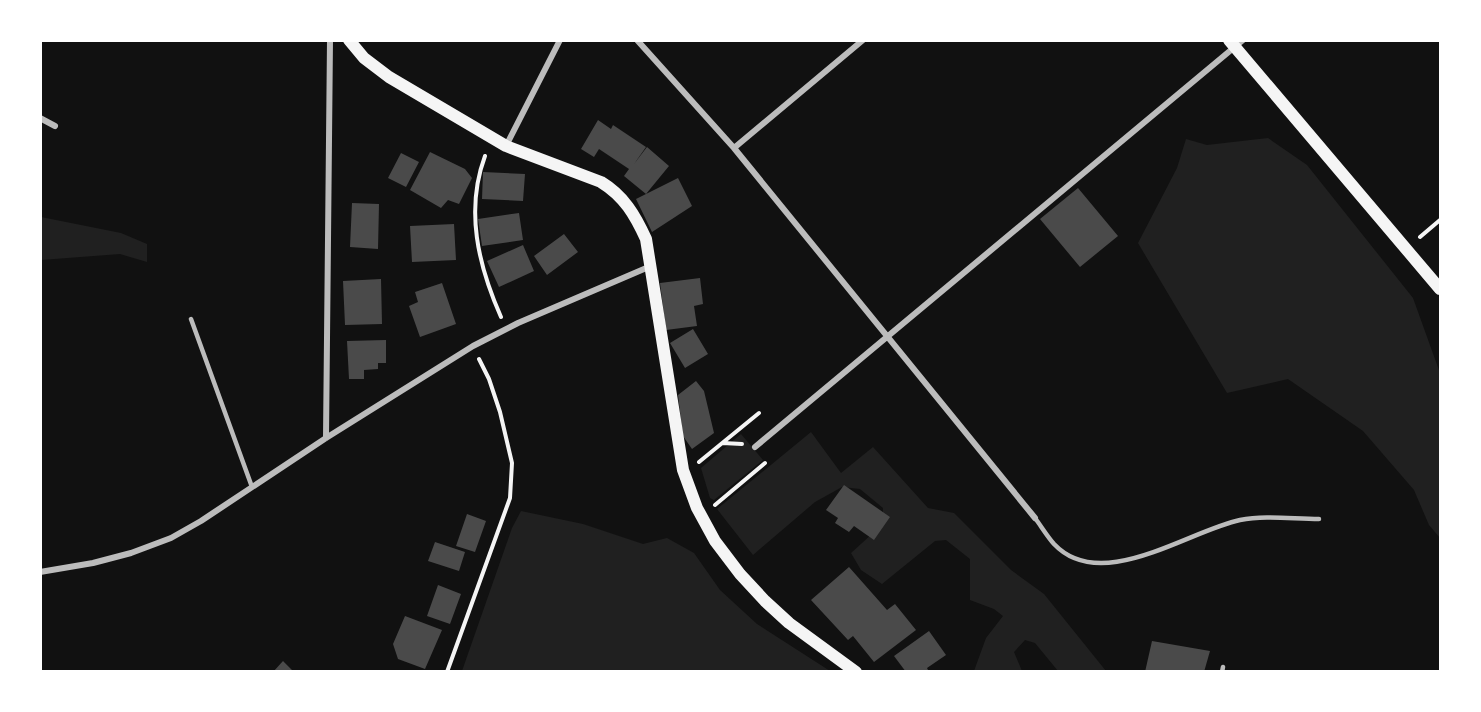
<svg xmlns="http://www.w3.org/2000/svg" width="1481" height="712" font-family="Raleway,sans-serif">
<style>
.green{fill:#202020}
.building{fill:#4a4a4a}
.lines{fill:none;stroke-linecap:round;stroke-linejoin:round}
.path{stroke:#f5f5f5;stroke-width:4}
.service{stroke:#bcbcbc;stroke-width:4.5}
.minor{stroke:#bcbcbc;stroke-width:6}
.secondary{stroke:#f5f5f5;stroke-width:12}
</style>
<rect width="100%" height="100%" fill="#111"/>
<!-- green -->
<path class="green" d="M1268 138 1307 165 1413 298 1440 373V538L1429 525 1414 490 1363 431 1288 379 1227 393 1138 243 1177 168 1186 139 1207 145Z
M41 217 121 233 147 244V262L120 254 41 260Z
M811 432 841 473 873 447 928 508 954 513 1011 570 1044 594 1106 671H1058L1035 643 1025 640 1014 652 1022 671H974L986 638 1003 616 994 609 970 600V559L946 540 935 541 882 584 861 570 851 553 883 524V508L860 489 842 487 815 502 753 555 717 509Z
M741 434 763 460 714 500 710 498 701 468Z
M521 511 583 524 643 544 667 538 694 553 720 590 757 624 830 671H462L512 528Z"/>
<!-- building -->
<path class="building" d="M598 120 611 129 613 125 646 147 634 164 647 147 669 166 646 194 624 176 629 169 599 149 594 157 581 149Z
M430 152 465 169 472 178 459 204 448 200 441 208 410 190Z
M401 153 419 162 406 187 388 178Z
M483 172 525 174 523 201 482 199Z
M678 178 692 206 652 232 636 199Z
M1078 188 1118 236 1080 267 1040 219Z
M352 203 379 204 378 249 350 247Z
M519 213 523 240 482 246 478 219Z
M454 224 456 260 412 262 410 226Z
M564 234 578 252 547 275 534 256Z
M523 245 534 271 499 287 487 261Z
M700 278 703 304 694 306 697 326 666 330 660 283Z
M381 279 382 324 345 325 343 281Z
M442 283 456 324 420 337 409 306 418 302 415 292Z
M693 329 708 354 685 368 670 343Z
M386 340V363H378V369L364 370V379H349L347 341Z
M696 381 704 391 714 433 692 449 683 436 678 395Z
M844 485 890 517 874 540 854 526 849 532 835 523 838 518 826 510Z
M467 514 486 521 475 552 456 546Z
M435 542 465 552 459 571 428 561Z
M849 567 887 610 895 604 916 630 874 662 853 636 848 640 811 600Z
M438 585 461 594 450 624 427 616Z
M405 616 442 630 425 669 398 659 393 644Z
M929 631 946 655 927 668 929 672H906L894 656Z
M1152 641 1210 651 1204 672H1145Z
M283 661 294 672H273Z"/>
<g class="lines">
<!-- path -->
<path class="path" d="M485 156C465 210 478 265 501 317
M1420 237 1440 220
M723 443 742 444
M699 462 759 413
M715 505 765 463
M447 672 510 498 512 463 500 412 489 379 479 359"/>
<!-- service -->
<path class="service" d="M191 319 252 487
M1035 518C1041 526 1047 536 1054 544 1101 594 1188 531 1240 520 1265 515 1293 519 1319 519
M1222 672 1223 667"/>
<!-- minor -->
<path class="minor" d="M637 40 734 148 1035 518
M40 118 55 126
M506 146 560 40
M734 148 863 40
M326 438 330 40
M755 447 1243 40
M40 572 93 563 131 553 171 538 201 521 326 438 473 346 518 323 651 266"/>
<!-- secondary -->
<path class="secondary" d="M349 40 364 58 389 77 506 146 601 182C624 196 635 215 646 239L683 470 697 508 715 541 740 574 765 601 789 623 856 672
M1229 40 1440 289"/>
</g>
<!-- border -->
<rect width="1481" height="712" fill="none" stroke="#ffffff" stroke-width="84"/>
</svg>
